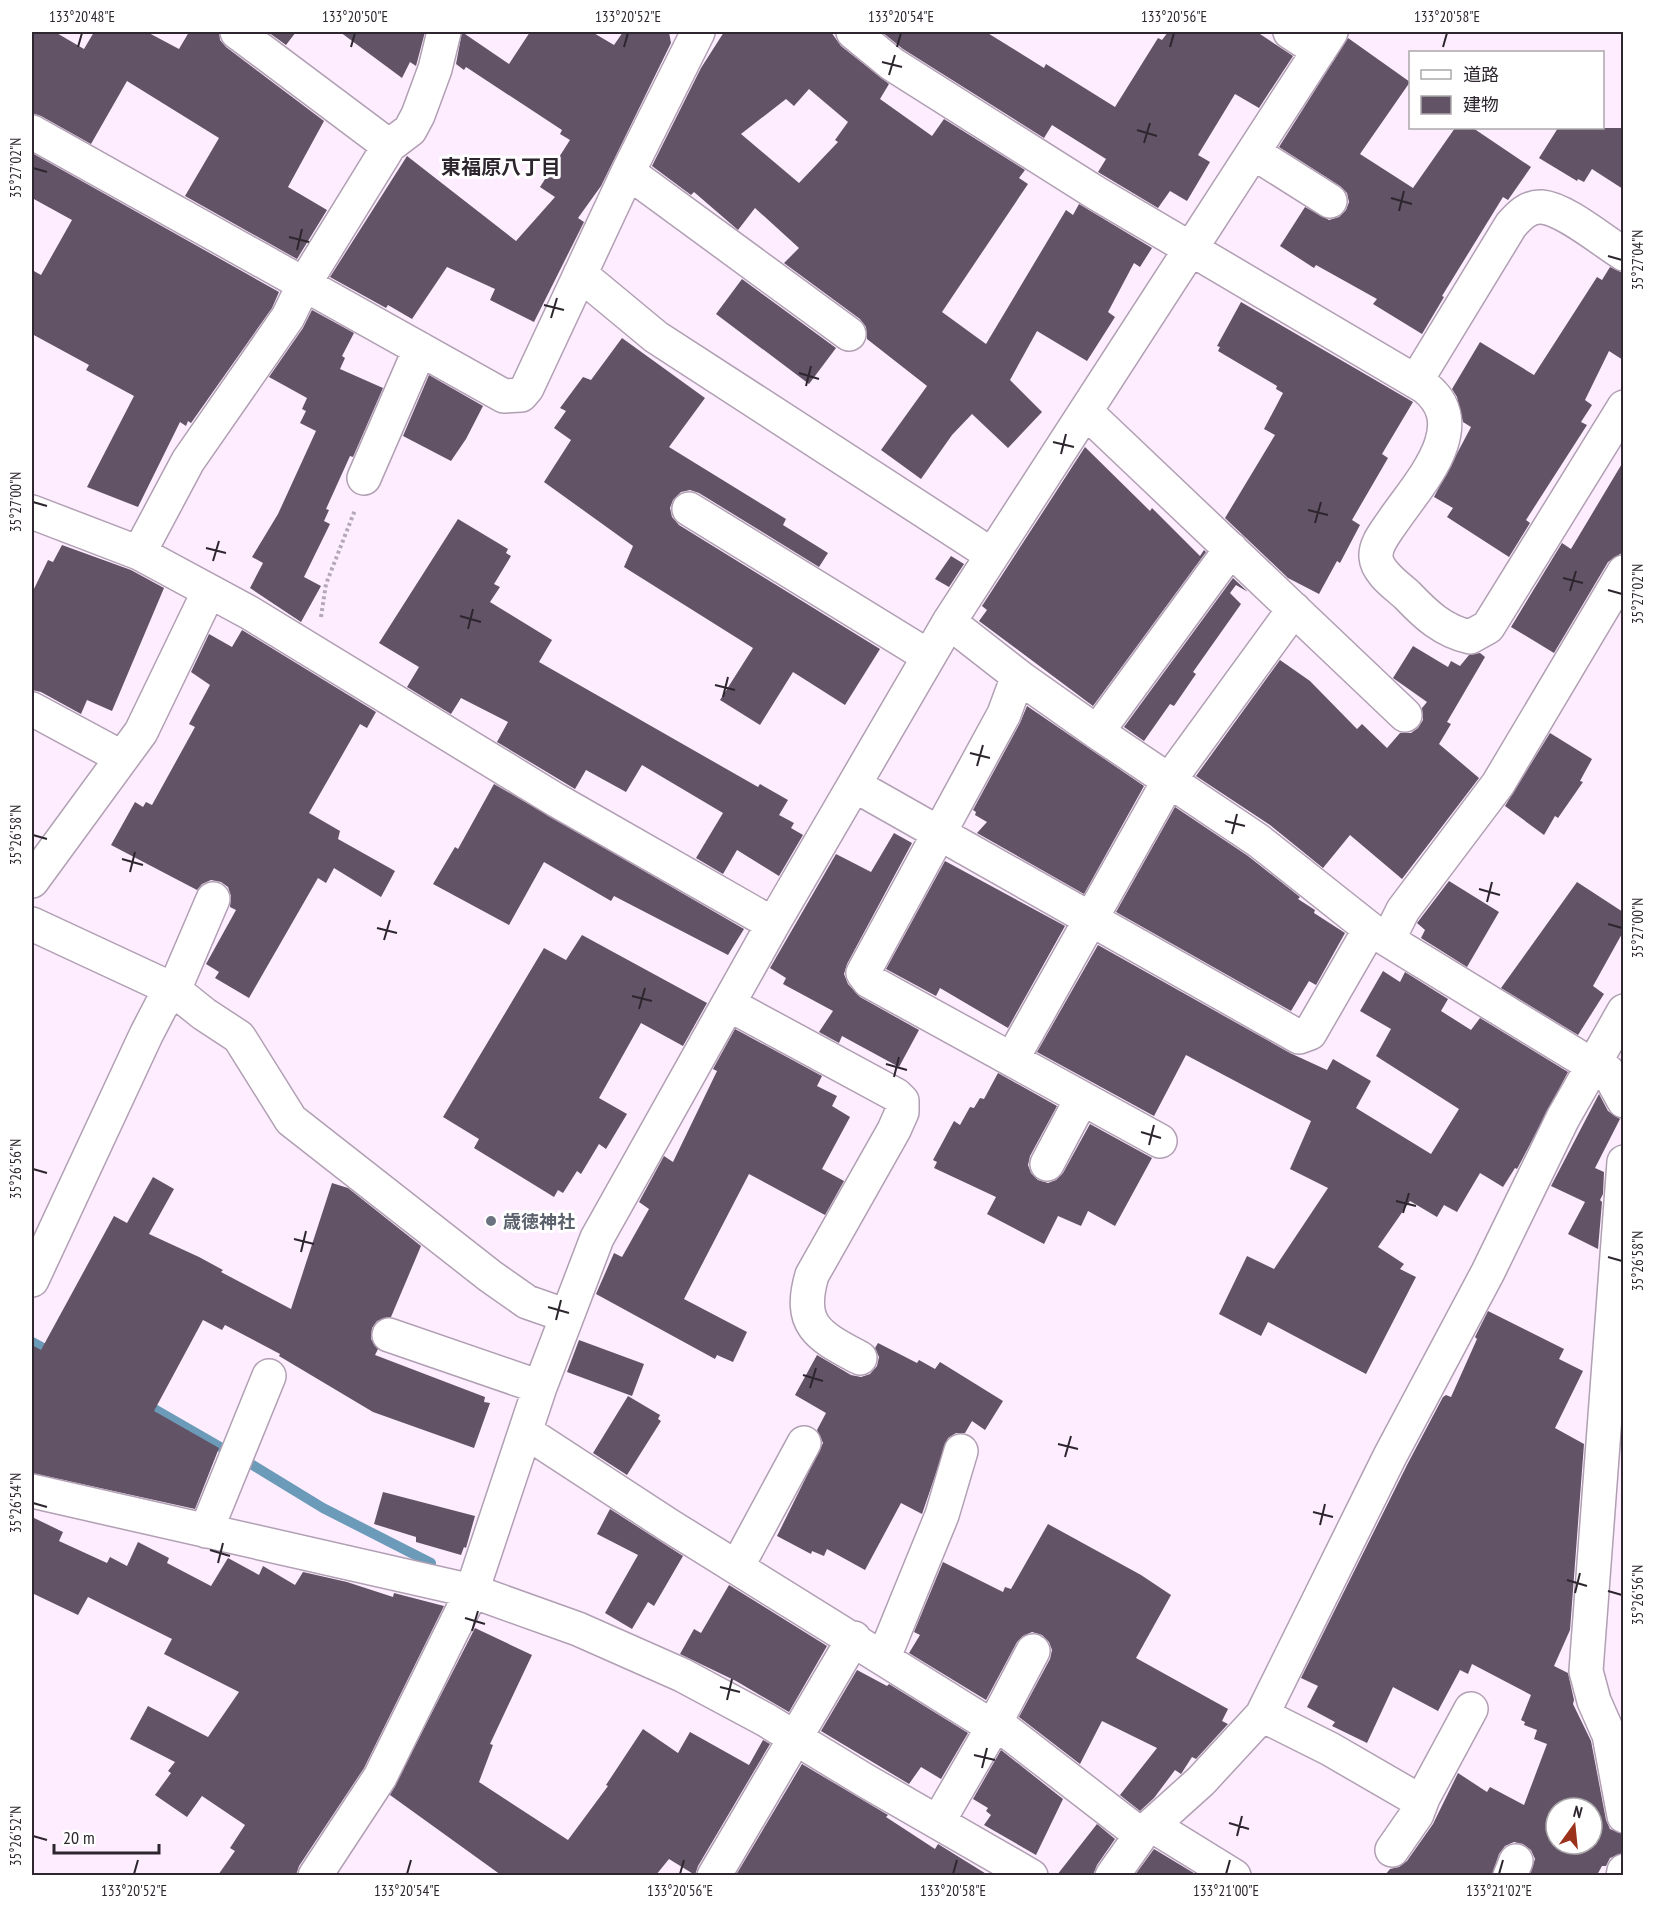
<svg xmlns="http://www.w3.org/2000/svg" width="1655" height="1907" font-family="'PT Sans Narrow','Noto Sans JP',sans-serif">
<style>
.lines{fill:none;stroke-linecap:round;stroke-linejoin:round}
.stream{stroke:#6b9bb9;stroke-width:10}
.building{fill:#635366;fill-rule:evenodd}
.minor-casing{stroke:#b19fb3;stroke-width:36}
.path{stroke:#b5a9b7;stroke-width:4;stroke-dasharray:3 3;stroke-linecap:butt}
.minor{stroke:#fff;stroke-width:33}
.ticks{fill:none;stroke:#2d262e;stroke-width:2}
.worship-dot{fill:#6b7280;stroke:#fff;stroke-width:2}
.labels{text-anchor:middle;dominant-baseline:central;stroke-width:6;stroke-linejoin:round;paint-order:stroke}
.worship-label{font-size:18px;font-weight:bold;fill:#5b616d;stroke:#fff;text-anchor:start}
.neighbourhood-label{font-size:20px;font-weight:bold;fill:#2d262e;stroke:#fff}
.neatline{fill:none;stroke:#2d262e;stroke-width:2}
.ticks-label{font-size:15px;text-anchor:middle;fill:#2d262e}
</style>
<rect width="100%" height="100%" fill="#fdedff"/>
<g class="lines">
<!-- stream -->
<path class="stream" d="M32 1342 54 1354
M144 1403 229 1452
M241 1458 323 1508 431 1563"/>
</g>
<!-- building -->
<path class="building" d="M32 32H55L84 49 94 32H147L179 49 189 32H219L220 40 226 47 324 121 288 187 327 210 297 259 185 196 219 138 127 81 91 144 41 116 32 113Z
M268 32H296L286 45Z
M340 32H425L416 66 410 62 402 78Z
M462 32 509 64 530 32H592L614 45 623 32H669L671 43 601 186 578 218 584 222 534 322 490 300 495 289 447 267 412 319 388 305 386 308 330 277 407 156 516 241 555 197 540 187 570 140 560 134 562 130 466 67 464 70 456 64Z
M724 32H831L841 46 889 84 880 99 932 136 944 119 1025 170 1019 178 1028 184 942 312 986 344 1066 210 1073 215 1079 204 1152 248 1140 267 1134 263 1108 312 1115 317 1087 361 1037 331 1010 380 1042 412 1008 448 972 414 952 435 921 479 881 450 927 386 867 339 866 327 860 319 784 263 799 248 755 208 738 230 694 192 691 195 652 166 701 68ZM809 89 848 122 835 140 838 142 799 183 741 134 786 99 794 106Z
M882 32H986L1044 68 1046 64 1115 107 1158 38 1162 40 1168 32H1257L1293 56 1259 108 1235 94 1198 155 1210 162 1187 201 1170 191 1158 208 1098 172 1106 159 1052 125 1044 138 903 49Z
M1348 38 1410 82 1360 154 1413 188 1455 128H1473L1531 167 1508 200 1503 197 1442 296 1444 297 1422 334 1373 304 1377 299 1316 265 1314 268 1280 246 1305 207 1329 220 1339 217 1346 210 1349 202 1347 193 1340 186 1279 147Z
M1558 128H1623V189L1592 169 1584 182 1578 179 1577 181 1539 158Z
M32 153 279 292 272 308 191 423 188 421 186 426 180 422 138 507 87 487 134 396 86 370 89 365 32 334V270L41 275 72 220 32 198Z
M1610 267 1623 273V360L1609 351 1585 400 1592 405 1581 422 1587 425 1526 520 1530 523 1509 557 1447 517 1453 508 1434 497 1471 427 1463 422 1457 397 1452 389 1480 342 1534 375 1597 277 1602 280Z
M742 279 836 348 809 384 716 314Z
M1241 302 1413 402 1382 454 1388 458 1352 520 1360 525 1340 563 1337 561 1319 594 1288 578 1225 518 1275 435 1264 429 1283 393 1276 389 1277 386 1218 351 1220 347 1217 346Z
M312 310 354 333 342 356 345 358 340 369 383 388 353 457 350 456 326 509 329 510 324 521 330 524 304 577 321 586 301 622 250 588 263 563 252 557 278 514 316 431 300 423 306 411 302 409 307 398 269 377 303 328Z
M622 338 705 398 669 447 786 519 783 525 828 553 819 567 699 493 690 490 681 492 673 500 670 508 672 517 679 525 880 649 845 705 793 672 760 725 720 700 753 648 624 567 633 546 544 482 571 440 554 428 566 411 560 408 583 377 591 380Z
M429 375 483 406 466 439 451 461 403 436Z
M1085 447 1150 511 1152 508 1200 556 1204 550 1206 552 1093 706 979 621 987 610 982 606Z
M1623 462V552L1608 562 1554 653 1511 627 1562 543 1571 549Z
M458 519 508 549 506 553 511 556 494 584 500 587 490 602 552 640 539 662 758 787 760 784 788 800 779 815 794 823 791 828 803 835 779 876 737 850 723 874 696 858 723 813 642 765 626 792 586 770 575 789 497 742 508 722 461 698 451 714 407 687 419 667 379 643Z
M62 545 131 570 164 588 112 711 87 700 81 714 41 692 32 690V593L48 560 53 562Z
M951 556 964 564 949 587 935 579Z
M1233 578 1248 592 1236 585 1230 593 1241 604 1193 672 1196 674 1174 706 1170 704 1144 741 1124 727Z
M242 630 376 712 367 728 360 724 309 813 340 831 338 839 395 871 381 897 334 868 326 883 318 878 249 998 215 978 219 972 206 964 236 910 230 907 231 896 228 887 221 882 211 880 202 884 197 890 111 845 135 802 143 807 146 802 152 805 195 727 189 724 210 685 191 672 209 634 232 647Z
M1413 646 1448 667 1451 661 1460 666 1469 655 1480 653 1485 657 1447 722 1451 724 1439 744 1479 778 1402 879 1350 835 1323 868 1270 825 1196 776 1280 660 1310 681 1357 729 1362 724 1387 748 1400 733H1411L1418 728 1423 720 1422 708 1427 702 1393 678Z
M1027 706 1144 786 1084 894 977 833 987 822 975 815 976 812 973 810 1020 723Z
M1550 733 1592 759 1580 781 1583 782 1558 818 1555 816 1544 835 1505 806Z
M494 784 744 929 728 955 614 896 611 901 544 862 509 925 433 884 455 847 458 849Z
M1175 807 1248 856 1300 897 1298 899 1315 910 1314 913 1345 933 1316 985 1309 981 1291 1011 1116 912Z
M894 833 912 843 847 964 844 974 848 984 860 997 919 1030 899 1067 842 1036 839 1043 819 1032 833 1011 783 984 786 978 770 968 836 854 871 872Z
M945 861 1065 926 1008 1028 940 988 936 996 886 969Z
M1449 881 1499 912 1467 967 1421 938 1425 930 1417 923Z
M1577 882 1623 912V932L1593 986 1604 994 1578 1035 1501 988Z
M582 935 707 1003 683 1046 641 1023 599 1098 627 1114 606 1149 599 1144 581 1174 577 1171 563 1193 558 1190 554 1197 474 1148 479 1139 443 1117 544 948 566 960Z
M1098 945 1290 1053 1327 1070 1333 1059 1371 1081 1356 1108 1431 1154 1459 1109 1376 1056 1391 1029 1360 1011 1383 971 1400 982 1405 972 1448 999 1441 1011 1471 1030 1480 1018 1568 1072 1517 1169 1515 1168 1503 1187 1480 1173 1457 1212 1444 1205 1437 1217 1410 1201 1378 1247 1404 1264 1400 1269 1416 1277 1366 1374 1268 1322 1261 1336 1219 1314 1247 1256 1274 1269 1328 1188 1290 1169 1311 1121 1186 1055 1154 1116 1037 1052Z
M735 1029 822 1076 817 1086 837 1096 832 1106 850 1117 822 1169 844 1181 825 1215 749 1174 684 1299 747 1332 733 1362 717 1355 715 1359 596 1294 614 1253 622 1257 649 1209 639 1202 664 1156 673 1162 717 1071 713 1069Z
M998 1073 1057 1106 1030 1156 1028 1165 1031 1173 1038 1180 1048 1183 1056 1180 1063 1173 1090 1124 1152 1158 1115 1226 1088 1211 1081 1226 1058 1216 1044 1244 987 1214 996 1197 934 1168 937 1162 933 1160 954 1121 960 1125 970 1107 974 1108 980 1098 984 1099Z
M1599 1094 1608 1111 1620 1119 1595 1168 1604 1172 1603 1194 1600 1200 1602 1202 1598 1249 1568 1234 1585 1202 1551 1186Z
M153 1177 174 1189 149 1234 199 1257 223 1270 221 1272 291 1309 332 1183 348 1188 421 1246 391 1317 377 1321 372 1328 371 1339 378 1349 375 1355 485 1397 484 1402 490 1403 474 1448 373 1412 279 1356 280 1354 225 1325 222 1330 203 1320 154 1411 219 1448 195 1509 32 1473V1345L41 1350 114 1216 127 1223Z
M1488 1311 1564 1349 1559 1359 1583 1371 1555 1428 1584 1444 1570 1630 1554 1666 1568 1673 1574 1700 1573 1704 1591 1741 1606 1820 1610 1829 1623 1834V1853L1610 1858 1606 1866H1602L1597 1875H1530L1535 1859 1531 1850 1523 1844 1514 1842 1505 1846 1499 1854 1492 1875H1385L1390 1869 1399 1867 1407 1861 1433 1824 1458 1773 1487 1792 1490 1787 1524 1805 1547 1744 1534 1739 1537 1730 1524 1725 1525 1722 1521 1720 1531 1695 1472 1664 1468 1674 1460 1670 1438 1711 1393 1687 1367 1743 1332 1726 1335 1722 1307 1707 1318 1686 1301 1678 1407 1465 1443 1397 1446 1395 1451 1397 1477 1339 1475 1337ZM1556 1808H1592V1844H1556Z
M579 1340 644 1364 632 1396 567 1372Z
M878 1343 917 1363 919 1360 935 1369 940 1362 1003 1401 985 1430 972 1421 965 1433H956L948 1438 922 1514 901 1503 865 1570 827 1549 824 1556 812 1551 811 1554 777 1536 823 1443 817 1430 826 1413 795 1395 817 1355 851 1375 861 1377 870 1374 877 1366 879 1357 875 1348Z
M628 1396 660 1415 658 1419 661 1421 627 1475 593 1453Z
M383 1492 475 1516 466 1548 464 1547 461 1555 416 1542V1537L374 1524Z
M610 1509 683 1556 654 1606 648 1602 632 1629 605 1613 638 1555 597 1534Z
M32 1517 63 1532 59 1541 107 1563 110 1557 127 1566 138 1542 169 1558 167 1563 211 1586 228 1558 259 1575 263 1566 295 1585 303 1572 347 1582 393 1597 394 1593 444 1606 364 1768 299 1866 296 1875H218L235 1851 230 1848 245 1825 202 1796 187 1817 155 1795 171 1773 168 1771 175 1762 130 1739 148 1706 208 1737 239 1692 164 1654 172 1639 88 1597 78 1615 34 1594 32 1601Z
M1048 1524 1141 1575 1171 1595 1136 1658 1228 1709 1222 1721 1228 1724 1196 1759 1192 1757 1181 1774 1175 1770 1154 1798 1140 1811 1120 1795 1157 1748 1102 1721 1080 1764 1019 1717 1050 1659 1052 1650 1049 1642 1042 1635 1032 1632 1023 1636 1017 1642 986 1700 909 1653 920 1635 914 1632 943 1562 1003 1592 1005 1587 1011 1589Z
M729 1585 827 1646 789 1712 736 1681 680 1654 694 1629 701 1633Z
M475 1628 532 1655 490 1744 493 1745 479 1782 568 1840 608 1786 606 1785 643 1729 678 1753 690 1732 749 1765 763 1740 770 1744 698 1866 695 1875 669 1859 656 1875H501L390 1795Z
M857 1670 887 1686 889 1684 968 1733 941 1779 921 1767 909 1784 821 1731Z
M1001 1750 1063 1799 1036 1855 984 1825 991 1815 986 1811 988 1808 973 1799Z
M802 1764 888 1815 886 1817 935 1849 938 1844 988 1875H736Z
M1097 1824 1115 1839 1097 1865 1093 1875H1057Z
M1154 1849 1197 1875H1135Z"/>
<g class="lines">
<defs>
<path id="minor" d="M237 32 389 146
M853 32 892 64 1096 193 1425 387C1475 427 1417 485 1391 524 1385 533 1375 545 1376 557 1377 572 1396 585 1407 595 1426 615 1443 631 1470 637L1488 627 1624 407
M1290 32 1319 51
M32 132 504 396 521 395 527 388 628 172 698 32
M1254 153 1330 201
M628 172 849 334
M580 274 656 337 992 555
M1416 381 1511 225C1519 216 1528 206 1542 207 1565 209 1604 242 1624 254
M1086 412 1405 715
M364 478 420 349
M689 509 928 656
M32 512 139 553 250 613 556 800 773 924
M139 553 188 461 288 317 304 284 389 146 410 130 418 115 435 69 444 32
M949 622 1022 679 1097 732 1259 841 1370 929 1592 1065
M1018 676 1004 714 863 973 869 981 1160 1141
M32 709 121 757
M1097 732 1231 549
M854 785 1299 1037 1310 1033 1370 929
M32 881 141 732 209 591
M32 924 174 990 204 1014 239 1037 291 1120 490 1276 527 1302 567 1316
M1389 938 1403 910 1498 784 1624 572
M728 1004 896 1095 902 1101V1112L894 1130 812 1275C797 1326 819 1336 860 1358
M1012 1059 1168 782 1294 609
M1595 1059 1608 1072 1624 1101
M1624 1162 1586 1671 1594 1701 1609 1735 1624 1816
M1047 1164 1082 1098
M32 1280 146 1035 161 1006 174 990 213 899
M389 1335 540 1387
M526 1432 670 1526 993 1727 1004 1729 1141 1835
M32 1491 472 1591 578 1629 682 1675 766 1720 866 1781 1031 1876
M206 1531 269 1376
M737 1567 804 1443
M884 1657 942 1515 961 1451
M1262 1715 1330 1749 1418 1800 1423 1798 1471 1709
M938 1822 993 1727 1033 1651
M1153 1826 1234 1876
M1392 1850 1417 1814 1423 1798
M315 1876 380 1777 472 1591 540 1387 597 1238 773 924 949 622 1331 32
M714 1876 854 1638
M1112 1876 1141 1835 1201 1781 1262 1715 1390 1456 1488 1272 1563 1118 1624 1011
M1510 1876 1516 1861
M1623 1876 1624 1871"/>
</defs>
<!-- minor casing -->
<use href="#minor" class="minor-casing"/>
<!-- path -->
<path class="path" d="M321 617 326 584 355 510"/>
<!-- minor -->
<use href="#minor" class="minor"/>
</g>
<!-- ticks -->
<path class="ticks" d="M78 47 82 33M351 47 355 33M624 47 628 33M897 47 901 33M1170 47 1174 33M1443 47 1447 33M882 62 902 67M889 75 895 55M1137 130 1157 136M1144 143 1150 123M33 168 47 172M1391 198 1412 204M1399 211 1404 191M289 237 309 242M297 250 302 229M1608 256 1622 260M544 305 564 310M551 318 557 298M799 373 819 379M806 386 811 366M1053 442 1074 447M1061 454 1066 434M33 502 47 506M1308 510 1328 515M1315 523 1321 502M206 548 226 553M213 561 219 541M1563 578 1583 583M1608 590 1622 594M1570 591 1576 571M460 616 481 622M468 629 473 609M715 685 735 690M723 697 728 677M970 753 990 758M977 766 983 745M1225 821 1245 826M1232 834 1237 814M33 835 47 839M122 859 143 865M130 872 135 852M1479 889 1500 895M1487 902 1492 882M1608 924 1622 928M377 928 397 933M384 940 390 920M632 996 652 1001M639 1009 645 988M886 1064 907 1070M894 1077 899 1057M1141 1132 1161 1138M1149 1145 1154 1125M33 1169 47 1173M1396 1201 1416 1206M1403 1213 1409 1193M294 1239 314 1244M301 1252 306 1231M1608 1257 1622 1261M548 1307 569 1313M556 1320 561 1300M803 1375 823 1381M810 1388 816 1368M1058 1444 1078 1449M1065 1457 1071 1436M33 1503 47 1507M1313 1512 1333 1517M1320 1525 1325 1504M210 1550 230 1556M218 1563 223 1543M1567 1580 1587 1586M1608 1591 1622 1595M1575 1593 1580 1573M465 1618 485 1624M472 1631 478 1611M720 1687 740 1692M727 1700 732 1679M974 1755 995 1760M982 1768 987 1748M1229 1823 1249 1829M33 1836 47 1840M1237 1836 1242 1816M134 1874 138 1860M407 1874 411 1860M680 1874 684 1860M953 1874 957 1860M1226 1874 1230 1860M1499 1874 1503 1860"/>
<!-- markers -->
<circle class="worship-dot" cx="491" cy="1221" r="6"/>
<g class="labels">
<!-- worship labels -->
<g class="worship-label">
<text x="503" y="1221">歳徳神社</text>
</g>
<!-- neighbourhood labels -->
<g class="neighbourhood-label">
<text x="501" y="167">東福原八丁目</text>
</g>
</g>
<!-- border -->
<rect width="1655" height="1907" fill="none" stroke="#ffffff" stroke-width="66"/>
<!-- legend -->
<rect x="1409" y="51" width="195" height="78" fill="#ffffff" stroke="#aba8ab" stroke-width="1.5"/>
<rect x="1421" y="70" width="30" height="9" fill="#ffffff" stroke="#aba8ab" stroke-width="1.5"/>
<text x="1463" y="81" font-size="18" fill="#2d262e">道路</text>
<rect x="1421" y="96" width="30" height="18" fill="#635366" stroke="#aba8ab" stroke-width="1.5"/>
<text x="1463" y="111" font-size="18" fill="#2d262e">建物</text>
<!-- north arrow -->
<g transform="translate(1574 1826) rotate(15)"><circle r="28" fill="#ffffff" stroke="#aba8ab" stroke-width="1.5"/>
<path d="M0-4.5L10 22L0 15L-10 22Z" fill="#9b321c"/>
<text y="-9" font-size="16" font-weight="bold" text-anchor="middle" fill="#2d262e">N</text>
</g>
<!-- scale -->
<path d="M54 1844v9h105v-9" fill="none" stroke="#2d262e" stroke-width="3"/>
<text x="63" y="1844" font-size="18" fill="#2d262e" stroke="#ffffff" stroke-width="4.5" paint-order="stroke">20 m</text>
<rect x="33" y="33" width="1589" height="1841" class="neatline"/>
<g class="ticks-label">
<text x="82" y="22">133°20'48"E</text>
<text x="355" y="22">133°20'50"E</text>
<text x="628" y="22">133°20'52"E</text>
<text x="901" y="22">133°20'54"E</text>
<text x="1174" y="22">133°20'56"E</text>
<text x="1447" y="22">133°20'58"E</text>
<text transform="translate(16 168) rotate(-90)" y="5">35°27'02"N</text>
<text transform="translate(1638 260) rotate(-90)" y="5">35°27'04"N</text>
<text transform="translate(16 502) rotate(-90)" y="5">35°27'00"N</text>
<text transform="translate(1638 594) rotate(-90)" y="5">35°27'02"N</text>
<text transform="translate(16 835) rotate(-90)" y="5">35°26'58"N</text>
<text transform="translate(1638 928) rotate(-90)" y="5">35°27'00"N</text>
<text transform="translate(16 1169) rotate(-90)" y="5">35°26'56"N</text>
<text transform="translate(1638 1261) rotate(-90)" y="5">35°26'58"N</text>
<text transform="translate(16 1503) rotate(-90)" y="5">35°26'54"N</text>
<text transform="translate(1638 1595) rotate(-90)" y="5">35°26'56"N</text>
<text transform="translate(16 1836) rotate(-90)" y="5">35°26'52"N</text>
<text x="134" y="1896">133°20'52"E</text>
<text x="407" y="1896">133°20'54"E</text>
<text x="680" y="1896">133°20'56"E</text>
<text x="953" y="1896">133°20'58"E</text>
<text x="1226" y="1896">133°21'00"E</text>
<text x="1499" y="1896">133°21'02"E</text>
</g>
</svg>
